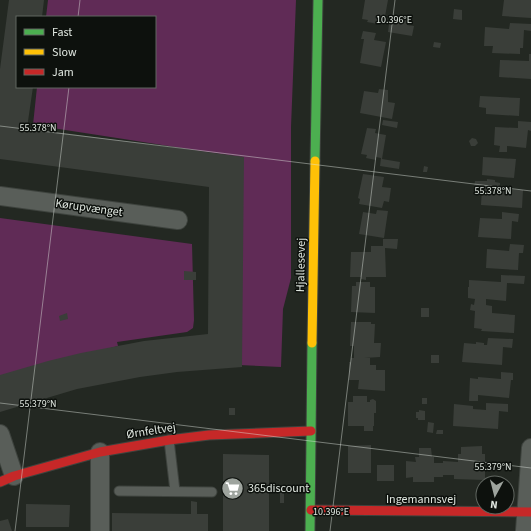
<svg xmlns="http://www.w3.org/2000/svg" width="531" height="531" font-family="'Source Sans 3',sans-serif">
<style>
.green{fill:#602b56}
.building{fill:#3a3e39}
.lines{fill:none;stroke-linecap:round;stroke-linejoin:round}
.lane-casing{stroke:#3e433e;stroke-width:11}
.street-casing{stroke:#3e433e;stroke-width:20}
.fast-casing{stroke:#3e433e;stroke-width:11}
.slow-casing{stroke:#3e433e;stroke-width:11}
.jam-casing{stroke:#3e433e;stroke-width:11}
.lane{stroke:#595e59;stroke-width:9}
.street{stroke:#595e59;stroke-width:18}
.fast{stroke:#4caf50;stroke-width:9}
.slow{stroke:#ffc107;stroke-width:9}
.jam{stroke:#c62828;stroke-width:9}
.ticks{fill:none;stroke:#e0e7e0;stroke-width:1;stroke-opacity:0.45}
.labels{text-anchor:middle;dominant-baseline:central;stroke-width:3;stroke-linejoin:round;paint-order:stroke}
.street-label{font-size:12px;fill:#e0e7e0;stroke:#0d110d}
.poi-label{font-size:12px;fill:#e0e7e0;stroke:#0d110d;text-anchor:start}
.ticks-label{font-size:10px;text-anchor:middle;fill:#e0e7e0;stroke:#0d110d;stroke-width:3;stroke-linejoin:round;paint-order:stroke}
</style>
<rect width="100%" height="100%" fill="#232822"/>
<!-- green -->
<path class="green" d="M48 0H296L291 127V278L283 309 281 367 239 365 240 157 33 125 37 87H155V17H46Z
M0 218 192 244 194 320 193 328 187 332 117 342 118 346 0 377Z"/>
<!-- building -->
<path class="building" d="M9 0H44L42 17H17V87H33L27 128 244 157 242 367 177 372 140 377 77 389 0 412V375L48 361 81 353 144 341 208 334 209 187 0 159V69Z
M365 0H388L384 22 378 21V24L367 22 368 20 362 19Z
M504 0H531V18L502 16Z
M454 9 462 10V20L453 19Z
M390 16 408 19 407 25 414 26 412 36 388 32Z
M510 23 531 24V31L524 30 523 48H520V54L492 53 493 46H484L485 27 509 29Z
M363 31 376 33 374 40 386 42 381 67 360 63 364 39H361Z
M434 42 441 43 440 48 433 47Z
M529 54H531V79L499 77 500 60 529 61Z
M379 89 388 90V102L395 103 392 119 360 113 364 91 378 93Z
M480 96 520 98 519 116 486 114V108L479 107Z
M383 120 398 122 397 128 382 125Z
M518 121 531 122V131L528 130 526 148 507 146V152H499L500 146 494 145 495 127 518 128Z
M367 128 376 129 375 133 386 135 382 159 400 162 399 169 380 166 381 158 376 157V160L366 158 367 155 361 154Z
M472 138 476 139 478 143 475 146H471L469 141Z
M483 157 516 159 514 178 482 175Z
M424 166 428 167 427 172H423Z
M363 174 384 177 382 187 391 188 389 202 384 201 382 208 359 204 360 199 358 198Z
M487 179 495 180V182L500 183V188L523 190 522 208 481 205 482 188H474L475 181H487Z
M377 210 388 211 384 238 359 234 363 212 376 214Z
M502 212 519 214 518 222 512 221 511 239 478 237 480 218 502 219Z
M383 239H398L397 249 385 248 386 277H366V280L361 279V277H350L351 252H371V246H383Z
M510 244 524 245 523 253H519L518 270 486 268 487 249 509 251Z
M184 271 196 272V280H184Z
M501 275 525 276 524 284 507 283 506 301 486 299V305L492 306V313L515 315 514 333 481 331 482 329 474 328 475 311 470 310 471 304 474 305 475 299 468 298V287H469V280L501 282Z
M356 282H370V287H375V313L351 312 352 286H356Z
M421 308H429V317H421Z
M67 313 68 319 60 321 59 316Z
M351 322H371V324H375L374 343H381L380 357 364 358H370V365H376V370H385V391L358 389 359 380H349V362H351V358H354V346H350Z
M488 338 513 339 512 348 503 347 502 365 462 362 464 343 476 344V342L484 343V345H487Z
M431 355H439V363H431Z
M501 372 513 373V380H511L509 398 478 395V401H469L470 378 478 379V377L501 379Z
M353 396H367V402H370V400L373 399 376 401V413H374V426H373V431H364V426H348V402H353Z
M422 398H427V404H422Z
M486 403 508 404V412L499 411 498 429 453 426 454 404 473 406V409L486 410Z
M229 408H235V415H229Z
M419 410 425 411V420H418V418H416V412H419Z
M428 422 434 423 433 433 427 432Z
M437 430H443V434H436Z
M371 445V473H348V446Z
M482 446V454H485V480L454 479V475H443V477H434V482H413V477L406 478V461L416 462 415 457H419V448H431L432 457H434V463H443V461L458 462V454H461V447Z
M223 454 269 455V531H223Z
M377 465H394V481H377Z
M280 492 284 493V503H280Z
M191 501 197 502V514H208V531H112V513L191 514Z
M26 504 70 505 69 527H26Z
M8 519 12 531H0V521Z"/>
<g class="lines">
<defs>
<path id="lane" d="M169 440 175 491
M119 491 212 492"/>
<path id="street" d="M0 196 178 220
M0 434 14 476
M100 452V531
M525 531 531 448"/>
<path id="fast" d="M315 161 318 0
M310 531 312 343"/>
<path id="slow" d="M312 343 315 161"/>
<path id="jam" d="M0 482 14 476 100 452 169 440 209 435 311 431
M311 510 531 512"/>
</defs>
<!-- lane casing -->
<use href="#lane" class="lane-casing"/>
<!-- street casing -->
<use href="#street" class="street-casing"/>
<!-- fast casing -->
<use href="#fast" class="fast-casing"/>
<!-- slow casing -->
<use href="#slow" class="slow-casing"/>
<!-- jam casing -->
<use href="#jam" class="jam-casing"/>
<!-- lane -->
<use href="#lane" class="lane"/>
<!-- street -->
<use href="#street" class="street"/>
<!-- fast -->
<use href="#fast" class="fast"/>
<!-- slow -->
<use href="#slow" class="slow"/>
<!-- jam -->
<use href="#jam" class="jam"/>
</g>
<!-- ticks -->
<path class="ticks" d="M78 17 80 0M0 126 531 191M0 403 531 468M15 531 69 87M330 531 395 0"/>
<!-- icons -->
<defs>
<symbol id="supermarket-disc" viewBox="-11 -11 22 22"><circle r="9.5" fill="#9ea49e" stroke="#0d110d"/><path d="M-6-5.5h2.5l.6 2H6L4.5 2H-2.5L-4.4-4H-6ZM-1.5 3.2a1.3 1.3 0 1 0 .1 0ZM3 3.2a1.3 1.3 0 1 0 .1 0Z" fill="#fff"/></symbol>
</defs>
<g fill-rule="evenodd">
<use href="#supermarket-disc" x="220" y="476" width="25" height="25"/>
</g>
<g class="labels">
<!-- street labels -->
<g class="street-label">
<text transform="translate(89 208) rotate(8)">Kørupvænget</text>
<text transform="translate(301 265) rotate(-89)">Hjallesevej</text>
<text transform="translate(151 431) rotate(-9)">Ørnfeltvej</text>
<text x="421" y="499">Ingemannsvej</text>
</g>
<!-- poi labels -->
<g class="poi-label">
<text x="248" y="488">365discount</text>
</g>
</g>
<g class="ticks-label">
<text x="394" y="23">10.396°E</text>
<text x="38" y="131">55.378°N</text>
<text x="493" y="194">55.378°N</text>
<text x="38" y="407">55.379°N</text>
<text x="493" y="470">55.379°N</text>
<text x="331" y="515">10.396°E</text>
</g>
<!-- legend -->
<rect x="16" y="16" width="140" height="72" fill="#0d110d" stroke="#616761"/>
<rect x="24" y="29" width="20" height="6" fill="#4caf50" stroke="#616761"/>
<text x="52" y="36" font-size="12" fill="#e0e7e0">Fast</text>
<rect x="24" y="49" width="20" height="6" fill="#ffc107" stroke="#616761"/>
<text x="52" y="56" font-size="12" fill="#e0e7e0">Slow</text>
<rect x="24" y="69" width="20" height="6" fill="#c62828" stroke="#616761"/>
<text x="52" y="76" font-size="12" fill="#e0e7e0">Jam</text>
<!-- north arrow -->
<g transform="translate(495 495) rotate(187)"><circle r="19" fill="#0d110d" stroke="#616761"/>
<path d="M0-3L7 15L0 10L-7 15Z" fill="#9ea49e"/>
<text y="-6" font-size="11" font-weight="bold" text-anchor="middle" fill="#e0e7e0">N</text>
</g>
</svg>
